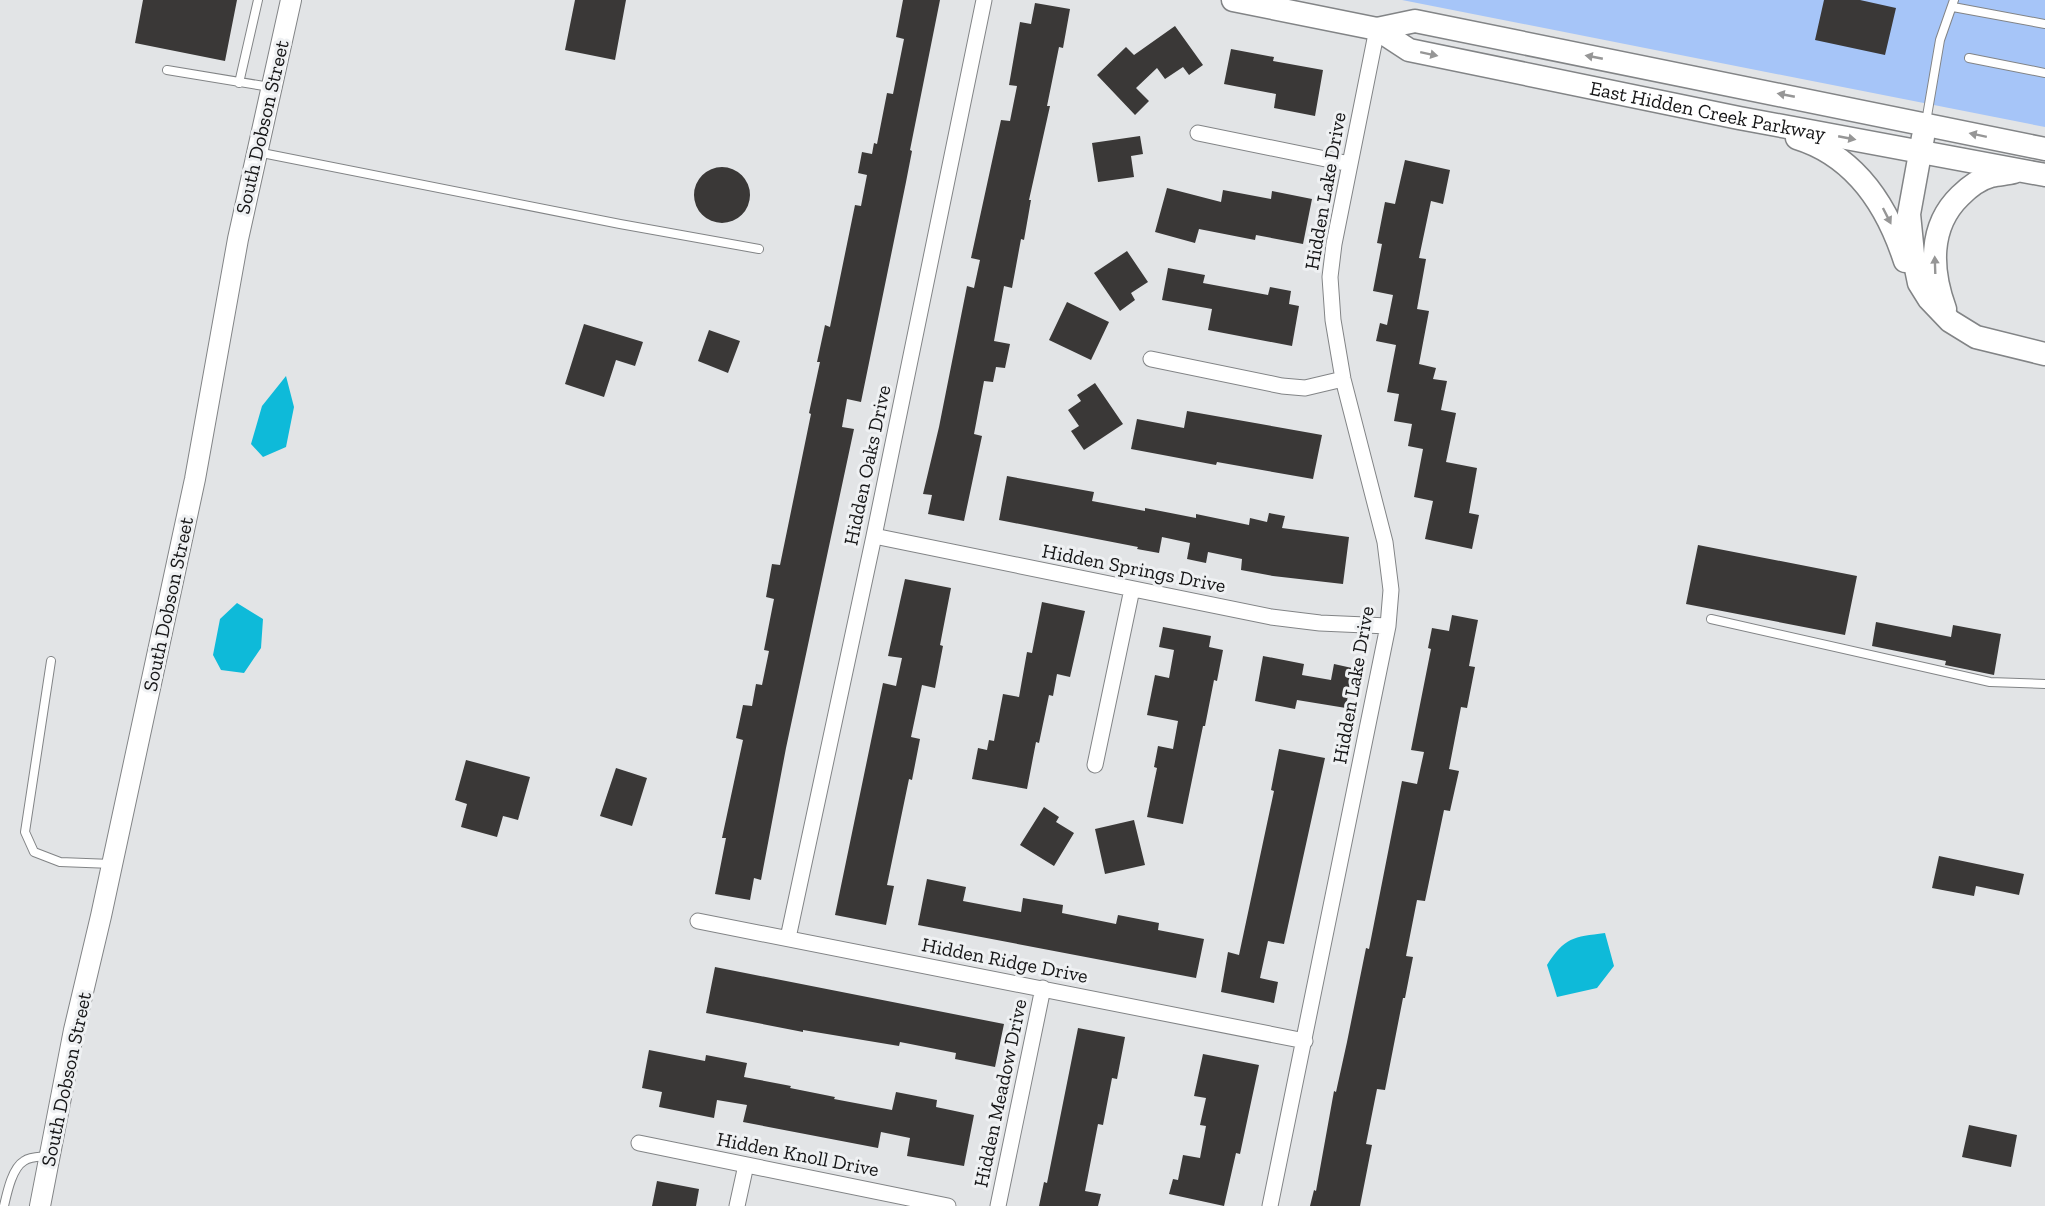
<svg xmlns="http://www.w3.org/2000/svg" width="2045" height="1206" font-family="'Zilla Slab',serif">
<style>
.green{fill:#a6c5f8}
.water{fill:#0ebad9}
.building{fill:#3a3837}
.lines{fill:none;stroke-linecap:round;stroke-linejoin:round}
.service-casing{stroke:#828486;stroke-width:10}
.minor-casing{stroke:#828486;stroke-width:17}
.tertiary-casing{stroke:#828486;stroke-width:22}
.secondary-casing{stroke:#828486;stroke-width:25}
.service{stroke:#fff;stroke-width:8}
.minor{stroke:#fff;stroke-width:15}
.tertiary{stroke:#fff;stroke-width:20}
.secondary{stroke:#fff;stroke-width:22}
.oneway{fill:#969696}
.labels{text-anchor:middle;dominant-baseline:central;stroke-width:6;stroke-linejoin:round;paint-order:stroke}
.street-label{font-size:20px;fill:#151516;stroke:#eff1f3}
</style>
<rect width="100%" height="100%" fill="#e2e4e6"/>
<!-- green -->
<path class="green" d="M1402 0H2045V127Z"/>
<!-- water -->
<path class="water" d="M286 376 294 407 286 447 263 457 251 444 262 406Z
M237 603 263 619 261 648 244 673 221 670 213 655 220 619Z
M1605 933 1614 966 1597 988 1557 997 1547 965C1565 937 1573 937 1605 933Z"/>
<!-- building -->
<path class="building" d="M143 0H237L225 61 135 43Z
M575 0H626L615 60 565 50Z
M903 0H940L910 150 912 151 906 182 861 402 847 399 842 427 854 429 786 748 761 880 754 878 750 900 715 894 726 838H722L743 740 736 738 743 705 752 706 756 684 762 685 769 651 764 650 774 599 766 597 772 564 780 565 811 414 809 413 820 362H817L825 325 830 327 855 205 861 206 867 175 858 173 862 152 872 154 874 143 877 144 887 93 893 94 904 39 896 37Z
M1824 0H1860L1896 8 1885 55 1815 40Z
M1035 3 1070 9 1063 48 1059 47 1047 106H1050L1029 200H1031L1024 240 1021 239 1012 288 1004 286 994 341 1010 344 1005 368 996 367 993 382 984 381 974 434 982 436 964 521 928 514 932 495 923 494 939 427 967 286 974 288 980 260 971 258 1001 120 1010 121 1017 86 1009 85 1020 22 1031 24Z
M1175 26 1203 65 1189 75 1183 67 1165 79 1157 68 1136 88 1149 101 1135 115 1097 75 1126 47 1134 55Z
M1231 49 1274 57 1273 61 1323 70 1315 116 1274 108 1276 94 1224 84Z
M1140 136 1143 154 1131 156 1134 177 1098 182 1092 143Z
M1405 160 1450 170 1443 204 1431 201 1419 258 1426 259 1417 309 1429 311 1419 364 1436 368 1433 379 1447 381 1441 410 1456 413 1446 462 1477 468 1469 513 1479 515 1472 549 1425 539 1433 501 1414 497 1423 449 1408 446 1412 424 1394 421 1399 394 1387 392 1396 345 1376 341 1380 323 1387 325 1393 295 1373 291 1382 244 1377 243 1385 202 1395 204Z
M694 195a28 28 0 1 1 56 0a28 28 0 1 1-56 0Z
M1167 188 1221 202 1223 190 1271 199 1272 191 1312 199 1303 244 1256 235 1255 240 1199 229 1195 243 1155 232Z
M1127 251 1148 282 1131 293 1135 300 1120 311 1094 273Z
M1168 268 1205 275 1203 283 1268 295 1270 287 1291 291 1289 304 1299 306 1292 346 1208 330 1212 309 1162 300Z
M1067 302 1109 322 1091 360 1049 340Z
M584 324 643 342 635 366 616 360 604 397 565 384Z
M709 330 740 341 728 373 698 361Z
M1095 383 1123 424 1084 450 1071 431 1079 426 1068 410 1081 401 1077 395Z
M1187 411 1322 435 1313 479 1217 462 1216 465 1131 449 1137 419 1184 428Z
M1007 476 1094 492 1092 501 1145 511V508L1196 518V514L1249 525 1250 518 1267 522 1269 513 1285 516 1282 528 1349 537 1343 584 1273 576 1241 570 1242 559 1208 552 1206 563 1187 559 1190 543 1162 537 1159 553 1137 549 1138 547 999 520Z
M1698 545 1857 576 1845 635 1686 604Z
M905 579 951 588 940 645 943 646 935 688 922 685 911 737 920 739 912 780 909 779 887 885 894 886 886 925 835 915 883 683 896 686 902 658 888 656Z
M1042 602 1085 611 1070 677 1057 674 1053 696 1049 695 1039 743 1036 742 1027 789 972 779 978 748 987 750 989 740 994 741 1003 694 1019 697 1027 652 1032 653Z
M1452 615 1478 620 1469 666 1475 667 1467 708 1461 707 1449 769 1459 771 1450 811 1444 810 1425 901 1417 900 1406 956 1413 957 1405 998H1403L1385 1090 1377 1089 1366 1144 1372 1145 1360 1206H1310L1314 1190 1316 1191 1334 1091 1336 1092 1347 1042 1366 948 1369 949 1402 781 1417 784 1424 752 1411 750 1431 649 1428 648 1432 628 1449 631Z
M1876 622 1951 637 1953 625 2001 634 1994 675 1945 665 1946 661 1872 646Z
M1163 627 1211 636 1209 647 1223 650 1217 681 1214 680 1205 726H1203L1183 824 1147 817 1157 768 1154 767 1158 746 1173 749 1178 721 1147 715 1155 675 1169 678 1174 650 1159 647Z
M1263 656 1304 664 1302 675 1331 680 1334 664 1352 668 1346 708 1297 700 1295 709 1255 701Z
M1279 749 1325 758 1284 944 1268 941 1260 978 1278 982 1274 1003 1221 992 1228 952 1239 955 1274 791 1271 790Z
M466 760 530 777 518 820 503 816 497 837 461 827 467 804 455 800Z
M616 768 647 778 632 826 600 816Z
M1044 807 1059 817 1056 822 1074 833 1054 866 1020 845Z
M1134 820 1145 865 1105 874 1095 829Z
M1939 856 2024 874 2019 895 1976 886 1974 896 1932 888Z
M927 879 966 887 963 901 1021 912 1023 898 1063 905 1062 913 1116 924 1118 915 1159 923 1158 930 1204 939 1196 978 918 925Z
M715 967 1004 1024 995 1067 955 1059 956 1053 900 1042 899 1046 803 1030V1032L706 1013Z
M1078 1028 1125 1037 1117 1079 1112 1078 1103 1125 1098 1124 1085 1191 1101 1194 1098 1206H1039L1044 1182 1047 1183Z
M649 1050 705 1061 706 1055 747 1063 744 1077 791 1086 790 1088 835 1097 834 1099 892 1110 896 1092 937 1100 936 1107 974 1115 964 1166 907 1156 910 1138 881 1132 878 1148 743 1122 747 1105 717 1100 714 1118 659 1107 662 1092 642 1088Z
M1203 1054 1259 1065 1240 1154 1236 1153 1224 1206 1169 1194 1173 1179 1178 1180 1183 1155 1200 1158 1206 1126 1200 1125 1206 1098 1194 1096Z
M1969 1125 2017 1135 2011 1167 1962 1157Z
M657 1181 699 1189 696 1206H652Z"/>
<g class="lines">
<defs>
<path id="service" d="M1953 7 2045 24
M1969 58 2045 73
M167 70 270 87
M239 83 258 0
M1926 122 1940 40 1954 0
M257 152 620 224 759 249
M1711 619 1990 682 2045 684
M51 661 25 832 34 852 60 862 112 864
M4 1206C7 1193 12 1168 24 1161 31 1156 40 1157 48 1156"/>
<path id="minor" d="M1198 133 1350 164
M1151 359 1282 386 1305 388 1343 379
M874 536 1271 617 1320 623 1388 626
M1095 765 1132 589
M698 921 1305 1041
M788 938 874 536 984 0
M639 1143 948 1206
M737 1206 746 1165
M998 1206 1043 988
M1270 1206 1388 626 1391 590 1385 542 1343 379 1333 320 1330 277 1334 244 1377 29"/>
<path id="tertiary" d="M40 1206 74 1030 101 916 195 479 238 239 291 0"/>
<g id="secondary">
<path id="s1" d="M1233 0 1377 29 1409 50 1739 118 2045 175"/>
<path d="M1377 29 1415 21 2045 149"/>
<path d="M1923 137 1909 214 1913 254 1919 283 1929 299 1950 321 1976 337 2045 354"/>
<path d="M1797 138C1855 156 1887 205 1905 261"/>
<path d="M1945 309C1931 271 1928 227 1960 196 1968 188 1980 179 1991 176 1999 174 2007 174 2014 172"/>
</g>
</defs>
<!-- service casing -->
<use href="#service" class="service-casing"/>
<!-- minor casing -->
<use href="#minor" class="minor-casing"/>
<!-- tertiary casing -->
<use href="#tertiary" class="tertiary-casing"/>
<!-- secondary casing -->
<use href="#secondary" class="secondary-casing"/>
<!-- service -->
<use href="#service" class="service"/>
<!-- minor -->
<use href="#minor" class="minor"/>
<!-- tertiary -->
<use href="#tertiary" class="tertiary"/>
<!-- secondary -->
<use href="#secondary" class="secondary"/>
</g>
<!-- one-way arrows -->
<defs><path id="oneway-solid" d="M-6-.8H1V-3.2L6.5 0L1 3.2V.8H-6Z" transform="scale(1.5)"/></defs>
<g class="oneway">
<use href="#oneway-solid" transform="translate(1429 54) rotate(12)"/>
<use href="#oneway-solid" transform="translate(1594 57) rotate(-169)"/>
<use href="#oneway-solid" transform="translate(1786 95) rotate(-169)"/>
<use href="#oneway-solid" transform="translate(1978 135) rotate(-168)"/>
<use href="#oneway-solid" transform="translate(1847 138) rotate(11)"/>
<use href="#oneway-solid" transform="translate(1887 216) rotate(63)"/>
<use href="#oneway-solid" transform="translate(1935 265) rotate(-92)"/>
</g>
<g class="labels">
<!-- street labels -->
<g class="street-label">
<text stroke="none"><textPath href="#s1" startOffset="490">East Hidden Creek Parkway</textPath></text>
<text transform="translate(262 127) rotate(-77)">South Dobson Street</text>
<text transform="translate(1325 191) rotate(-80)">Hidden Lake Drive</text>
<text transform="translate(867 465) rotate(-78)">Hidden Oaks Drive</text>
<text transform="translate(1134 568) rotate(11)">Hidden Springs Drive</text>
<text transform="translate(168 604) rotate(-78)">South Dobson Street</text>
<text transform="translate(1353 685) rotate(-80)">Hidden Lake Drive</text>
<text transform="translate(1005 960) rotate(11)">Hidden Ridge Drive</text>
<text transform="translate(66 1079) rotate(-78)">South Dobson Street</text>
<text transform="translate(1000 1093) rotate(-78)">Hidden Meadow Drive</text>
<text transform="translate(798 1154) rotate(11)">Hidden Knoll Drive</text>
</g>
</g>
</svg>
